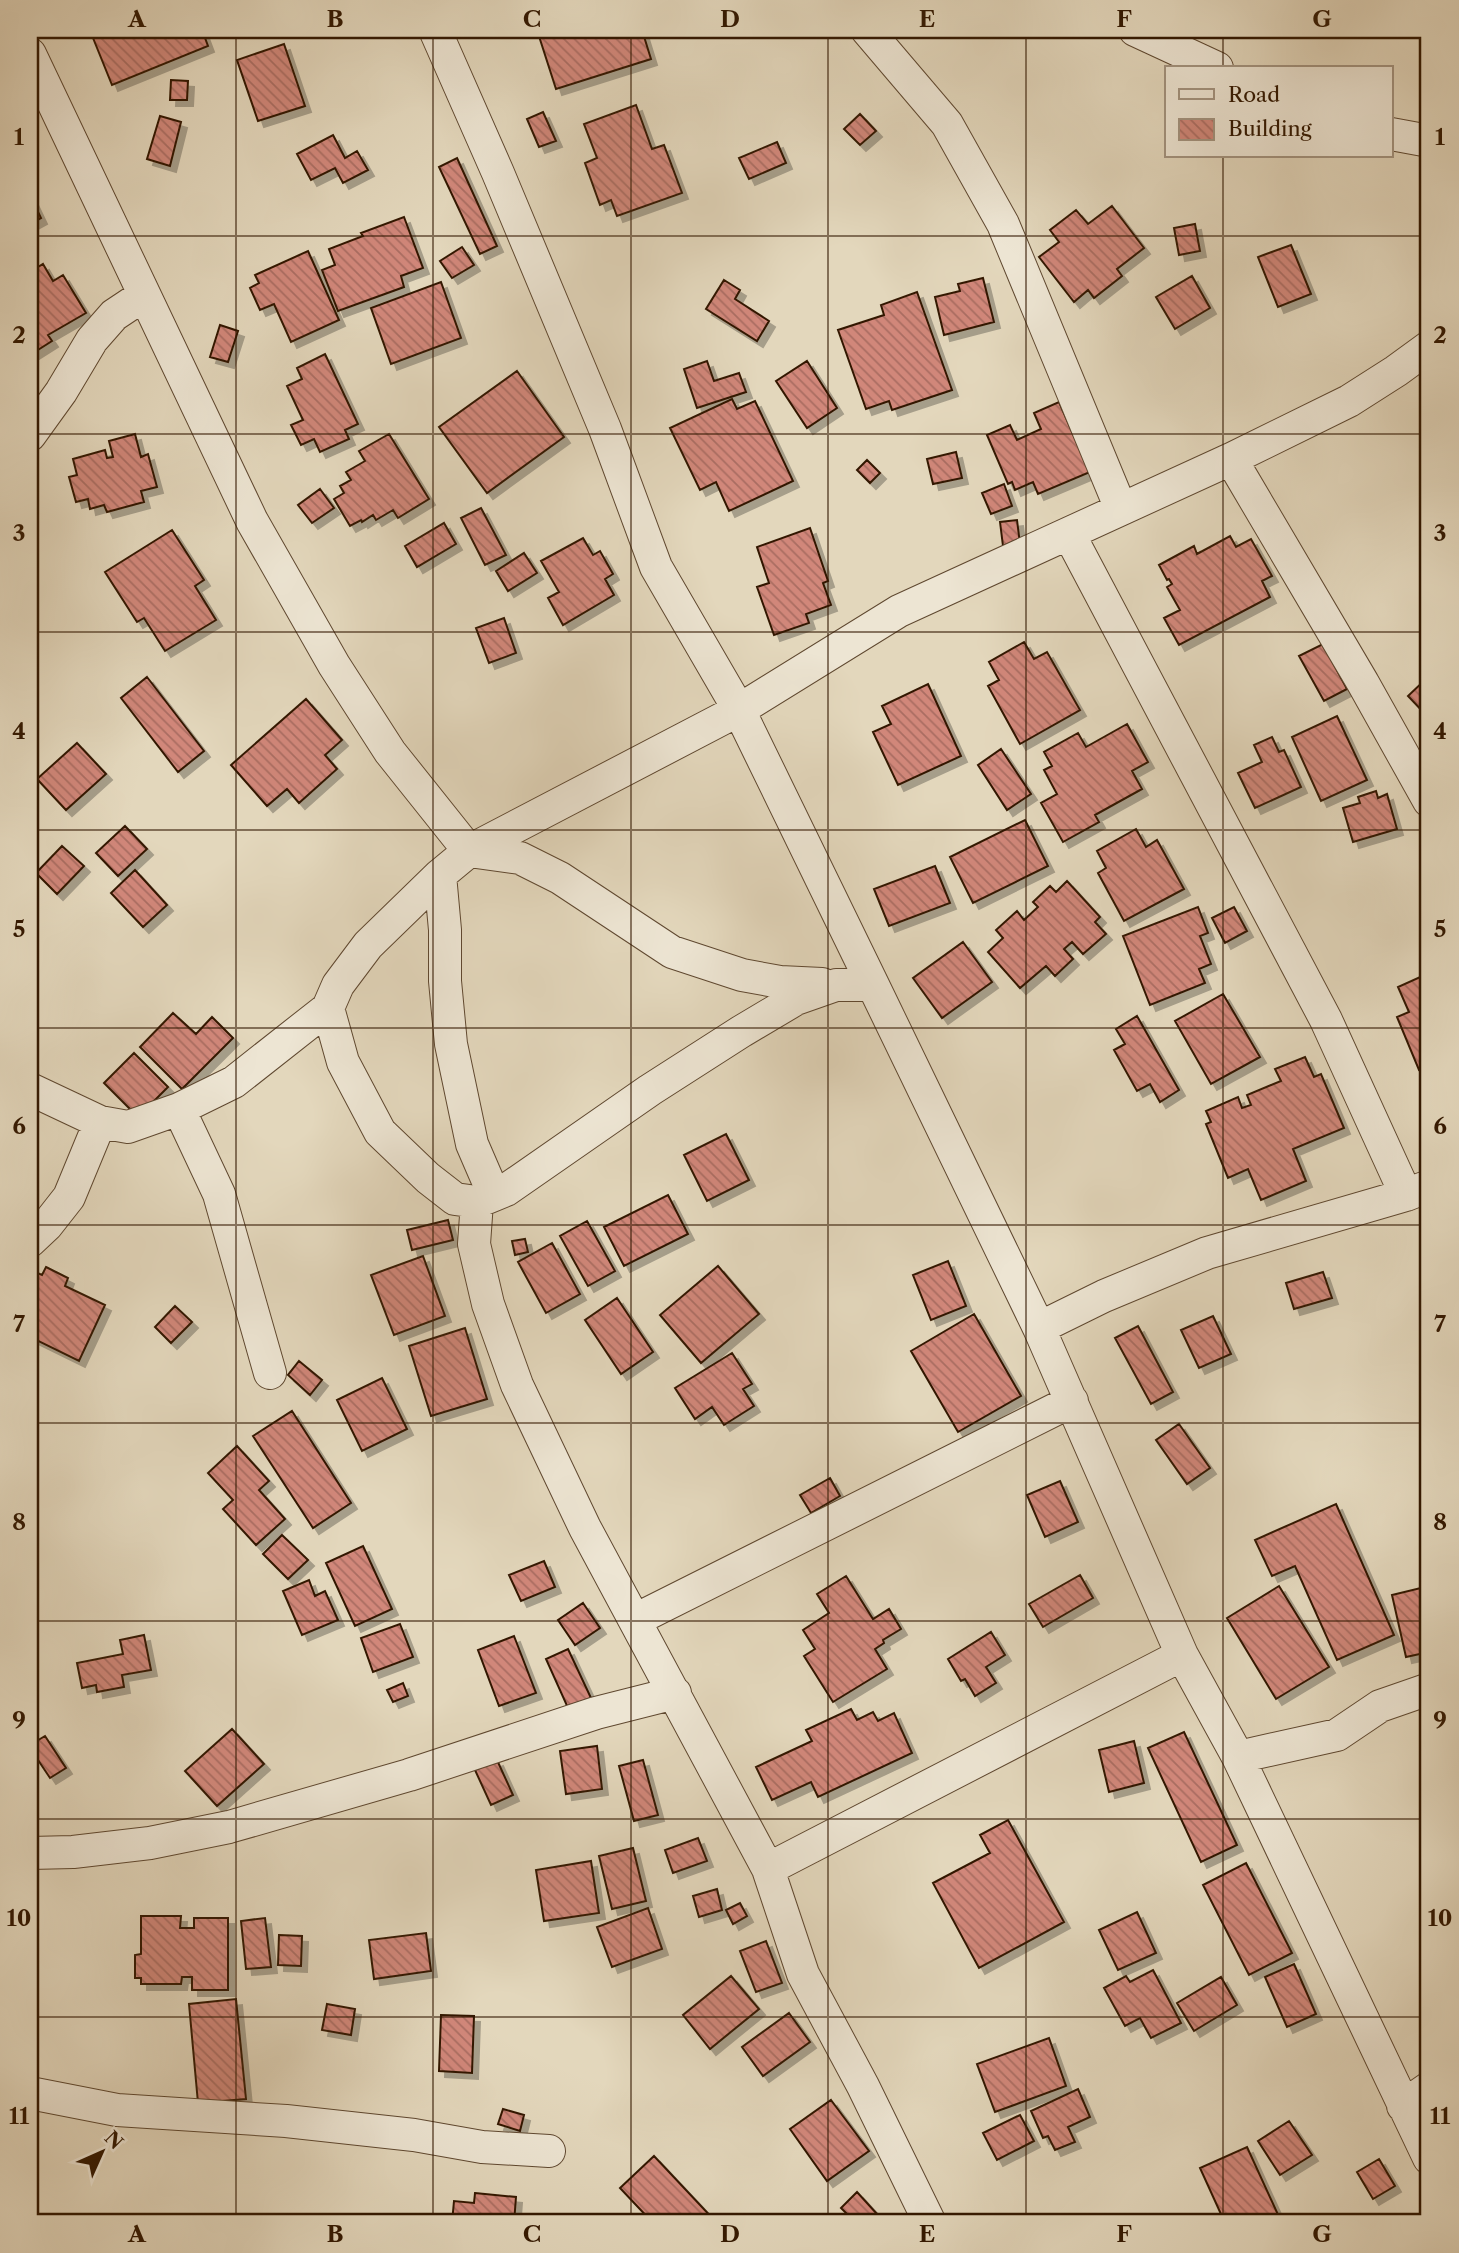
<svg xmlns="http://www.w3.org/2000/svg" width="1459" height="2253" font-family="'Libre Caslon Text',serif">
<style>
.building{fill:url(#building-back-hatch);stroke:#331801;stroke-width:2;filter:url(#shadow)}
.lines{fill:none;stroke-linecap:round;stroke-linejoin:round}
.street-casing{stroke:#5f4830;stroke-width:34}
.street{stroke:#ede5d3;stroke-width:32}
.grid{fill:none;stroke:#331801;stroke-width:2;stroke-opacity:0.55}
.neatline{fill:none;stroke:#331801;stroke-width:2.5}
.grid-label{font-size:23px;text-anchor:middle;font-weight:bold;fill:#331801}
</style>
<defs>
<pattern id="building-back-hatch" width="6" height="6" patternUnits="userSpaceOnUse" patternTransform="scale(1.75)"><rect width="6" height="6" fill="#d1877a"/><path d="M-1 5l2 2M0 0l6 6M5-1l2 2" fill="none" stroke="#aa6d62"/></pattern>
<filter id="shadow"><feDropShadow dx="6" dy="6" stdDeviation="0" flood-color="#0004"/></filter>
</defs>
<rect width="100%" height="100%" fill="#e3d7bc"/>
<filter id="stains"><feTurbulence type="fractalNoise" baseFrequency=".00286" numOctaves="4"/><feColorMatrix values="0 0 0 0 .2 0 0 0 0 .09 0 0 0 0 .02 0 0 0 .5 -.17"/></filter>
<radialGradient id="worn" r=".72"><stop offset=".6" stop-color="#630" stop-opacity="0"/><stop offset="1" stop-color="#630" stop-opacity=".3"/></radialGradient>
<!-- building -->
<path class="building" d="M101 30H202L208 46 112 85 91 33Z
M537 30H642L651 59 556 89Z
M284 44 305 106 258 121 237 60Z
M171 80 188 81 187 100H170Z
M636 105 652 149 664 145 682 193 617 216 611 200 600 205 585 163 597 158 584 124Z
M543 112 556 141 539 147 527 119Z
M860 114 876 131 860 145 844 129Z
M160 116 181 122 170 166 147 159Z
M333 135 345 158 357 151 368 170 343 183 335 168 311 180 297 154Z
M777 142 786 163 749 179 739 158Z
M457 158 497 246 480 254 439 167Z
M30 195 41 218 30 224Z
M1112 206 1144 248 1117 269 1122 276 1094 298 1088 290 1074 302 1039 257 1059 242 1050 230 1076 210 1088 224Z
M404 217 423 268 401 276 404 287 338 311 322 270 335 265 329 249 363 236 361 233Z
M1195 224 1200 251 1179 255 1174 228Z
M1291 245 1311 294 1278 307 1258 257Z
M462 247 474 265 452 278 440 261Z
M308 251 339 320 291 342 274 304 260 310 250 288 259 283 255 275Z
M43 264 53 281 63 275 86 313 48 335 52 341 30 355V272Z
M1192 276 1210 308 1175 329 1156 297Z
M983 278 994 322 944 335 935 297 960 291 958 284Z
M724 280 740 290 735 299 769 321 757 341 706 309Z
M441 282 461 338 391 364 371 308Z
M917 292 952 390 892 410 889 401 866 409 838 330 884 315 881 305Z
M220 325 238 331 228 362 210 357Z
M325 354 358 424 345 430 349 439 320 452 314 439 301 445 291 425 303 420 287 386 302 379 297 368Z
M707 361 714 381 739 373 746 392 697 408 684 369Z
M807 361 837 408 807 428 776 381Z
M517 371 564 437 487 493 439 427Z
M732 399 737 409 755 401 793 481 729 511 716 482 700 490 670 428Z
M1059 402 1090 472 1038 494 1033 482 1015 490 1012 482 1008 484 987 435 1010 425 1017 440 1041 429 1034 413Z
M135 434 141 457 148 454 157 487 141 491 144 502 107 512 104 505 90 509 88 499 76 502 69 477 77 475 73 459 105 450 107 458 113 457 109 441Z
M389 434 429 499 398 518 393 510 376 520 373 515 362 522 361 520 350 526 334 499 344 493 340 486 351 480 346 472 365 461 359 451Z
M956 452 962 478 933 484 927 459Z
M867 460 880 473 870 483 857 470Z
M1004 484 1012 506 991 514 982 493Z
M320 489 334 508 312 523 298 505Z
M481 508 506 555 485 565 461 518Z
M1017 520 1020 544 1003 546 1000 522Z
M444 523 456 544 417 567 405 546Z
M810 528 828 581 823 583 831 605 806 614 809 623 774 635 757 587 769 583 757 547Z
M172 530 204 580 195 586 216 620 165 651 144 618 137 622 105 572Z
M1230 536 1236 547 1251 539 1272 576 1262 581 1270 597 1179 645 1164 618 1180 610 1167 587 1172 584 1169 579 1167 580 1159 565 1194 546 1197 554Z
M583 538 593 555 600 551 613 574 605 579 614 595 563 625 548 598 559 592 541 561Z
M524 553 537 573 508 591 496 571Z
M504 618 516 653 489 663 476 628Z
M1024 642 1034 659 1047 652 1080 710 1020 744 988 686 999 680 989 662Z
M1323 644 1347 689 1324 701 1299 656Z
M1429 676V716L1428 717 1408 696Z
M147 677 204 751 178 772 121 698Z
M928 684 961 756 898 785 873 732 891 724 882 706Z
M306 699 342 740 325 755 337 769 299 803 287 789 267 806 231 765Z
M1337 716 1367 780 1321 801 1292 737Z
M1127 724 1148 762 1132 771 1142 789 1095 815 1099 822 1063 842 1041 803 1057 794 1044 770 1052 766 1044 752 1078 733 1086 747Z
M1272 737 1279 752 1284 750 1301 787 1255 808 1238 773 1262 762 1254 745Z
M77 743 106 774 66 810 37 779Z
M1001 749 1031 794 1007 810 978 765Z
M1376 791 1378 798 1387 794 1397 829 1353 842 1343 808 1360 803 1358 797Z
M1025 820 1048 866 973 903 950 857Z
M125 826 147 849 118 876 96 853Z
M1136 829 1146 847 1157 840 1184 889 1124 921 1098 873 1106 868 1097 851Z
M62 846 84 866 57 894 36 873Z
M935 866 950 903 889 926 874 889Z
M135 870 167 905 143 927 111 893Z
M1067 881 1100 917 1095 922 1106 934 1083 954 1072 942 1064 949 1073 959 1055 976 1046 966 1020 988 988 952 1003 938 996 930 1017 911 1024 920 1038 907 1033 902 1050 886 1056 892Z
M1198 907 1208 933 1200 936 1211 964 1199 969 1205 983 1150 1005 1123 936Z
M1234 907 1247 931 1225 943 1212 918Z
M963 942 992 982 942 1018 913 978Z
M1429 973V1066L1419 1070 1397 1017 1409 1012 1398 987Z
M1223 994 1260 1057 1211 1084 1175 1021Z
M173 1013 196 1034 212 1017 233 1038 182 1089 140 1047Z
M1137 1016 1179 1090 1160 1102 1150 1084 1137 1091 1114 1050 1125 1044 1116 1029Z
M134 1053 168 1087 138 1117 104 1083Z
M1305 1057 1314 1077 1321 1074 1344 1128 1293 1149 1306 1181 1261 1200 1248 1169 1228 1178 1206 1124 1211 1122 1206 1111 1238 1097 1242 1108 1251 1105 1247 1095 1281 1081 1275 1069Z
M726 1134 749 1180 707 1201 684 1155Z
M668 1195 688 1234 624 1266 604 1227Z
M448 1220 453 1240 412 1250 407 1230Z
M587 1221 615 1271 588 1286 560 1236Z
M525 1239 528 1252 515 1255 512 1241Z
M552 1243 580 1294 546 1313 518 1262Z
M423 1256 445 1316 394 1335 371 1275Z
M948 1261 966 1306 931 1320 913 1275Z
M718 1266 759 1314 701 1363 660 1315Z
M46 1267 68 1278 65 1286 105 1305 79 1361 30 1337V1279L33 1271 42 1275Z
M1323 1272 1332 1298 1294 1309 1286 1283Z
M617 1298 653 1352 621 1374 585 1320Z
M175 1306 192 1322 171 1343 155 1327Z
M974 1314 1021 1396 958 1432 911 1351Z
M1213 1316 1231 1354 1199 1368 1181 1330Z
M1138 1326 1173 1392 1151 1404 1115 1338Z
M465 1328 487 1399 431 1416 409 1346Z
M732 1353 752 1384 743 1389 754 1406 724 1425 712 1407 695 1419 675 1388Z
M299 1361 322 1380 310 1395 288 1375Z
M382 1378 407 1429 362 1451 337 1400Z
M292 1411 351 1503 313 1528 253 1436Z
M1179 1424 1210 1468 1187 1484 1156 1440Z
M237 1446 269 1481 259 1490 285 1519 256 1545 223 1509 233 1500 208 1473Z
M830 1478 840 1496 811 1513 800 1495Z
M1060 1481 1078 1522 1045 1537 1027 1495Z
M1336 1504 1394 1635 1337 1660 1295 1566 1272 1576 1255 1540Z
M282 1535 308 1560 288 1579 263 1554Z
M363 1546 392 1609 355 1626 326 1563Z
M544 1561 555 1587 521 1601 509 1575Z
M1080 1575 1093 1598 1043 1627 1029 1604Z
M846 1576 873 1619 889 1609 901 1629 883 1640 884 1643 875 1649 887 1669 833 1702 804 1656 815 1649 803 1630 829 1613 817 1594Z
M309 1580 315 1596 325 1591 338 1620 302 1635 283 1591Z
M1279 1586 1329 1667 1276 1699 1227 1618Z
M1429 1586V1652L1406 1657 1392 1595Z
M583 1603 600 1628 575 1645 558 1620Z
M400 1624 413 1657 373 1672 361 1638Z
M991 1632 1005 1655 986 1667 996 1683 975 1696 965 1679 961 1681 948 1659Z
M144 1635 151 1670 122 1675 124 1687 97 1692 96 1685 82 1688 77 1663 123 1654 120 1640Z
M514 1636 536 1693 499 1706 478 1650Z
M568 1649 591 1698 568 1708 546 1659Z
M403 1683 408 1696 393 1702 387 1690Z
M851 1709 857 1720 873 1712 878 1721 894 1713 912 1753 818 1797 811 1782 772 1800 756 1767 812 1741 806 1730Z
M232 1729 264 1764 217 1806 185 1771Z
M1184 1732 1237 1845 1201 1862 1148 1748Z
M45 1736 66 1768 50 1778 30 1748V1745Z
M1134 1741 1144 1783 1109 1792 1099 1750Z
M597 1746 602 1789 566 1794 560 1751Z
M497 1760 513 1795 491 1805 475 1770Z
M643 1760 658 1815 634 1821 619 1766Z
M1008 1820 1064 1922 979 1968 933 1883 990 1853 980 1835Z
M698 1838 707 1861 673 1873 665 1850Z
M633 1848 646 1901 612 1909 599 1856Z
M591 1861 599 1913 544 1921 536 1870Z
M1246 1863 1292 1953 1249 1975 1203 1885Z
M717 1889 722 1910 699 1917 693 1896Z
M740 1903 747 1916 733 1924 726 1910Z
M648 1908 662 1949 612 1967 597 1927Z
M1137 1912 1156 1953 1118 1970 1099 1930Z
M141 1916H181L180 1928H194V1918H228V1990H192V1977H182L181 1984H141V1978H135V1955L141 1954Z
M265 1918 271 1967 246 1969 241 1921Z
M426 1933 431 1971 374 1979 369 1940Z
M279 1935 302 1936 301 1966 278 1965Z
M766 1941 782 1983 756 1992 740 1951Z
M1294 1964 1316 2014 1287 2027 1265 1977Z
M1153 1970 1181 2023 1151 2038 1140 2018 1125 2026 1104 1988 1126 1976 1130 1982Z
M731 1976 759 2009 710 2049 683 2015Z
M1221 1977 1237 2005 1194 2031 1177 2003Z
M236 1999 246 2099 198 2103 189 2004Z
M327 2004 355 2009 351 2035 322 2030Z
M789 2013 810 2042 763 2076 742 2047Z
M441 2015 474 2016 472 2073 439 2071Z
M1049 2038 1066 2086 995 2112 977 2064Z
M1078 2089 1090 2117 1068 2127 1075 2142 1055 2150 1048 2136 1043 2138 1031 2111Z
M831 2100 869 2151 827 2181 790 2129Z
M503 2109 524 2115 520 2131 498 2124Z
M1020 2115 1034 2141 997 2160 983 2133Z
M1289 2121 1312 2155 1280 2175 1258 2141Z
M1247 2147 1280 2219 1271 2223H1225L1200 2168Z
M654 2156 717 2223H653L620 2188Z
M1379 2159 1395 2186 1373 2199 1357 2172Z
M857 2192 877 2214 867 2223H856L841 2208Z
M475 2193 516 2197 514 2223H452L454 2201 474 2203Z"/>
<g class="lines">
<defs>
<path id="street" d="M435 30 498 173 605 429 656 567 739 710 873 985 1039 1328 1182 1655 1238 1757 1429 2158
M867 30 947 124 1003 224 1121 509
M1135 30 1217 68
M30 54 252 521 334 665 390 752 469 851 520 858 560 878 672 952 742 975 780 982 822 984
M1391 134 1429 141
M30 435 61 392 92 340 114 315 144 295
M1231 459 1363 683 1429 801
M1069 534 1326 1020 1406 1195
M440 875 445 930V981L451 1044 472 1144 494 1195
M873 985H836L796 999 742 1031 650 1090 506 1190 477 1202 455 1199 428 1178 380 1132 343 1062 328 1008 338 985 368 945 440 875 469 851 739 710 899 611 1231 459 1349 401 1396 371 1429 347
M30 1089 100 1122 128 1127 179 1109 234 1082 328 1008
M179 1109 219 1194 270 1373
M477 1202 474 1244 488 1304 517 1385 585 1528 768 1869 803 1974 863 2086 930 2223
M30 1241 47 1225 69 1197 100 1122
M1039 1328 1104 1296 1207 1253 1406 1195 1429 1186
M635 1620 1072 1401
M1238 1757 1337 1735 1380 1706 1429 1689
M30 1853 73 1852 150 1843 229 1827 409 1775 596 1713 675 1693
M768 1869 1182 1655
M30 2093 117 2110 286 2121 414 2135 482 2147 549 2151
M1403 2106 1429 2088"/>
</defs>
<!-- street casing -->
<use href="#street" class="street-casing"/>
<!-- street -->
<use href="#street" class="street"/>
</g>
<!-- grid -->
<path class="grid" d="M236 30V2223M433 30V2223M631 30V2223M828 30V2223M1026 30V2223M1223 30V68M1223 156V2223M30 236H1429M30 434H1429M30 632H1429M30 830H1429M30 1028H1429M30 1225H1429M30 1423H1429M30 1621H1429M30 1819H1429M30 2017H1429"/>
<!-- margin -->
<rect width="1459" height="2253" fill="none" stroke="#e3d7bc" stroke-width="77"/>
<!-- legend -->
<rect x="1165" y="66" width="228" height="91" fill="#ede5d3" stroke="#a3937f" stroke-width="2"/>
<rect x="1179" y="89" width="35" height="10" fill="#ede5d3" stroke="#a3937f" stroke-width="2"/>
<text x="1228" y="102" font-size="21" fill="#331801">Road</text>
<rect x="1179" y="119" width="35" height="21" fill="url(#building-back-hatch)" stroke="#a3937f" stroke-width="2"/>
<text x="1228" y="136" font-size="21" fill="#331801">Building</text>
<!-- north arrow -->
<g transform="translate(102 2152) rotate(45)" stroke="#ede5d3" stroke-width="5" paint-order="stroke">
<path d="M0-5L12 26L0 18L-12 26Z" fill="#331801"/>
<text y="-10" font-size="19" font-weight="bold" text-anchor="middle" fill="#331801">N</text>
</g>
<rect x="38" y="38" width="1382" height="2176" class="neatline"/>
<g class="grid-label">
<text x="137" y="27">A</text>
<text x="335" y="27">B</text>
<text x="532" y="27">C</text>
<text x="730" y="27">D</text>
<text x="927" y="27">E</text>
<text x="1124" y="27">F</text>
<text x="1322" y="27">G</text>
<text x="19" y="145">1</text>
<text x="1440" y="145">1</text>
<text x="19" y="343">2</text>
<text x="1440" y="343">2</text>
<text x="19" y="541">3</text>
<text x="1440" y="541">3</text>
<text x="19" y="739">4</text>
<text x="1440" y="739">4</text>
<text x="19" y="937">5</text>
<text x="1440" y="937">5</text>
<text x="19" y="1134">6</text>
<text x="1440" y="1134">6</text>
<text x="19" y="1332">7</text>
<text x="1440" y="1332">7</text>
<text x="19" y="1530">8</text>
<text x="1440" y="1530">8</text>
<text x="19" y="1728">9</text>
<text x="1440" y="1728">9</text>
<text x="19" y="1926">10</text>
<text x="1440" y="1926">10</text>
<text x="19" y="2124">11</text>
<text x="1440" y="2124">11</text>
<text x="137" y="2242">A</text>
<text x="335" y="2242">B</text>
<text x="532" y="2242">C</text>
<text x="730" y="2242">D</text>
<text x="927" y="2242">E</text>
<text x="1124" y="2242">F</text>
<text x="1322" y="2242">G</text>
</g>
<rect width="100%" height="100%" filter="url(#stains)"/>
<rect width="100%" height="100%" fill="url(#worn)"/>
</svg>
